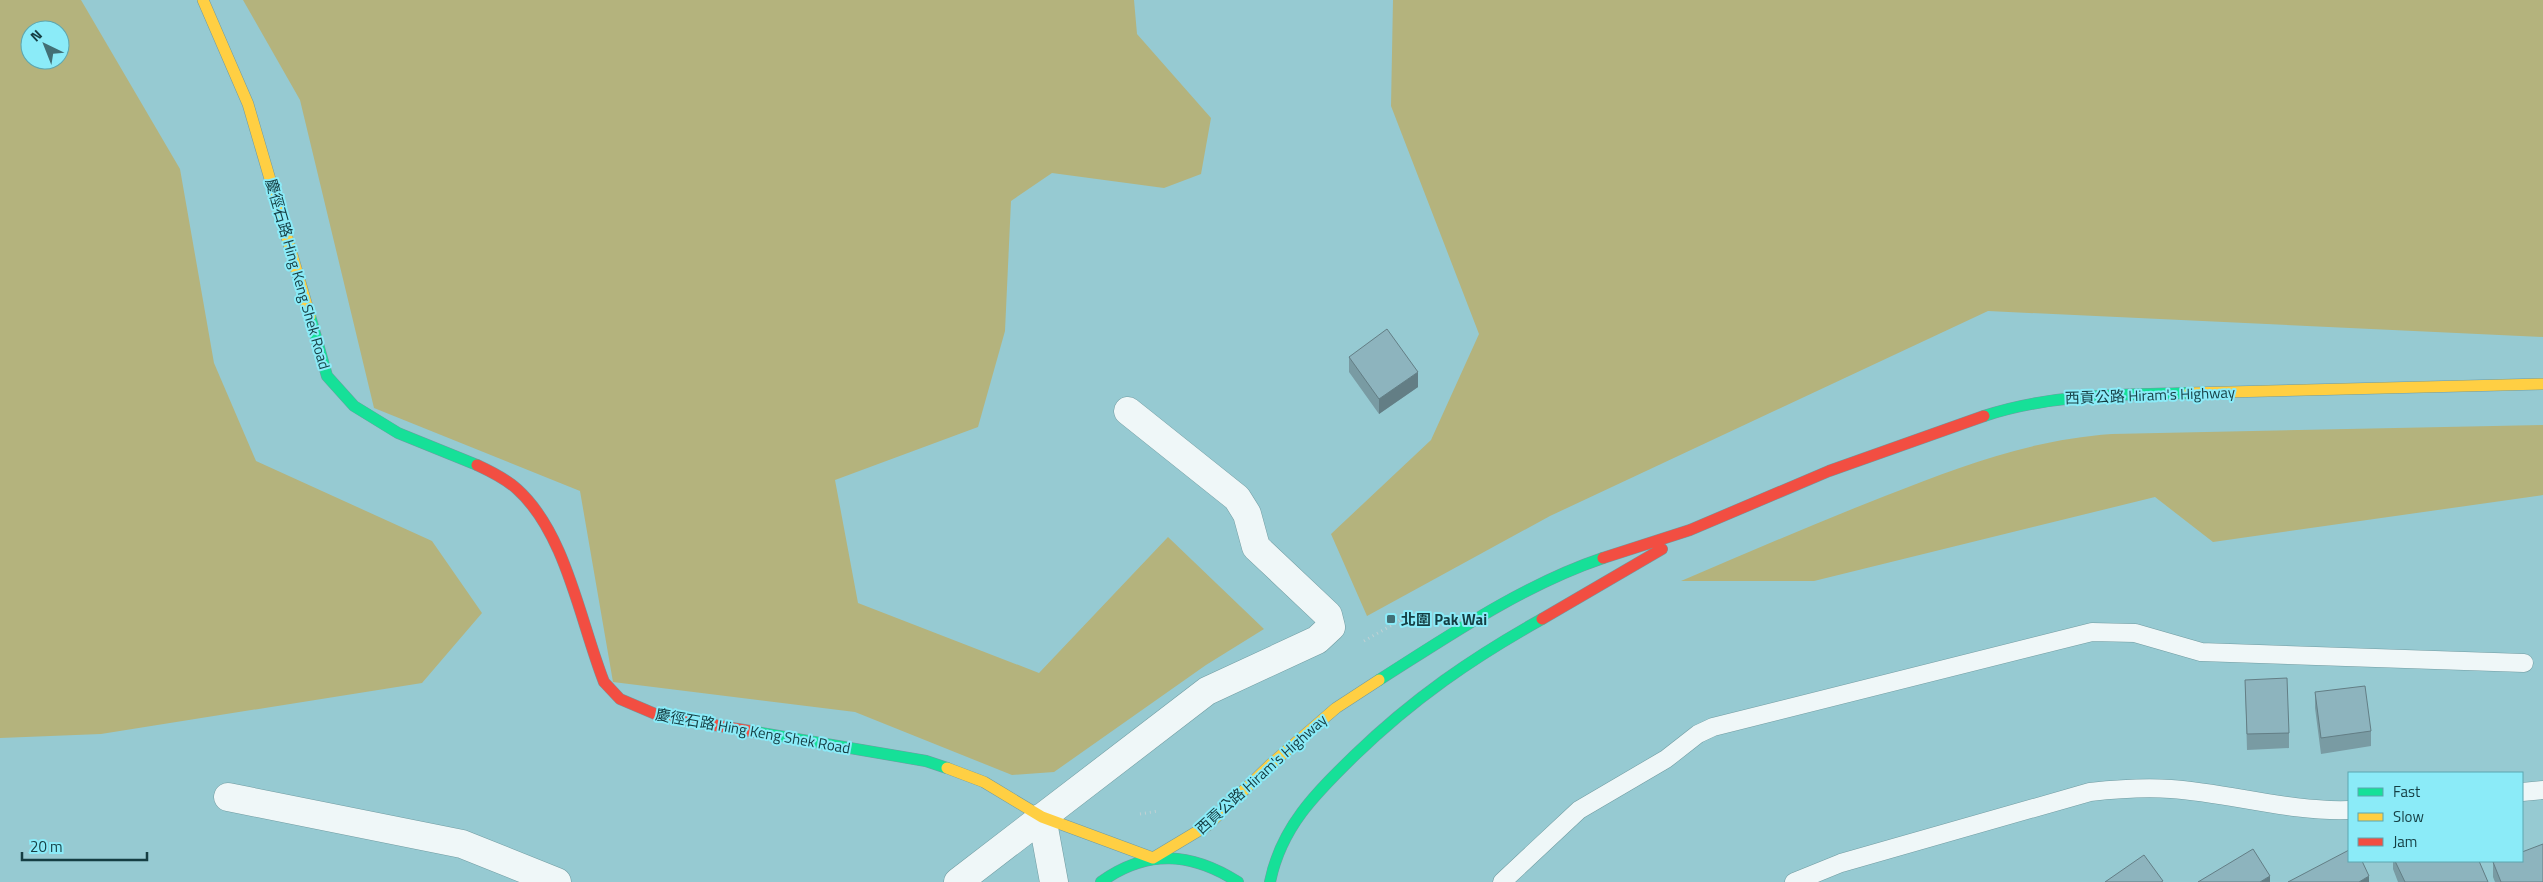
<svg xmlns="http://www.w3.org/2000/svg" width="2543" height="882" font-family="'Titillium Web','Noto Sans TC',sans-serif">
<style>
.green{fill:#b4b37d;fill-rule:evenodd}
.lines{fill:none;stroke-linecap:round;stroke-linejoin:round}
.lane-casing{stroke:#709ba1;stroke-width:19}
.street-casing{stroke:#709ba1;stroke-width:29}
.fast-casing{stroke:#709ba1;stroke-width:12}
.slow-casing{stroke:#709ba1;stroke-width:12}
.jam-casing{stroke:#709ba1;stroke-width:12}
.path{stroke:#c0d1d4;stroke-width:3;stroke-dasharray:1 4;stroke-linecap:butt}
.lane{stroke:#eff7f8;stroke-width:18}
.street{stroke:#eff7f8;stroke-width:28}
.fast{stroke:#16e098;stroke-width:11}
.slow{stroke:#ffcf43;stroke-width:11}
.jam{stroke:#f24e42;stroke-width:11}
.wall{fill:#799ba3}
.shaded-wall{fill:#637e85}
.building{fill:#8db4be;stroke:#637e85}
.poi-dot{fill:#426f75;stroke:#8bebf8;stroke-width:2}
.labels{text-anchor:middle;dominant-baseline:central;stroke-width:4;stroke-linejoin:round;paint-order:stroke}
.street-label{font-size:15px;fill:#153e43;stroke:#8bebf8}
.poi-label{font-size:15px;font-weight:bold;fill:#153e43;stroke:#8bebf8;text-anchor:start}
</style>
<rect width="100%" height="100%" fill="#96cad2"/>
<!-- green -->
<path class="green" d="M0 0H81L180 169 214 363 256 461 432 541 482 613 422 683 101 734 0 738ZM30 30H60V60H30Z
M243 0H1134L1137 34 1211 118 1201 174 1164 188 1052 173 1011 201 1005 331 978 427 835 480 858 603 1039 673 1168 537 1264 629 1206 665 1054 772 1012 775 855 712 613 682 580 491 374 408 300 100Z
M1393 0H2543V337L1988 311 1550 516 1367 616 1331 534 1431 440 1479 334 1391 106Z
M2543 425V495L2213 542 2155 497 1814 581H1681C1749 552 1816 523 1885 496 1961 466 2029 440 2112 434Z"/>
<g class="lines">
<defs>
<path id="lane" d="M2522 792 2543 790
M1502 882 1579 810 1666 759 1698 734 1713 727 2092 632 2135 633 2201 652 2524 663
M1794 882 1841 863 2090 792C2117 789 2143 787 2171 789 2230 793 2289 812 2349 810"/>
<path id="street" d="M228 797 462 844 557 882
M1042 817 1054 882
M958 882 1207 691 1317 640 1331 627 1328 615 1256 547 1247 514 1237 498 1128 411"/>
<path id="fast" d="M310 316 327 376 354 406 398 433 477 465
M1984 416C2050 394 2120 395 2189 393
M1379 680C1450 635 1523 585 1603 558
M756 732 926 761 947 768
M1101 882C1147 849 1191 852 1238 882
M1270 882C1281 827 1316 793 1355 755 1413 699 1472 658 1542 619"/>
<path id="slow" d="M203 0 248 104 310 316
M2189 393 2543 384
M947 768 984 782 1042 817 1153 858
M1153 858 1208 825 1271 764 1336 708 1379 680"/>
<path id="jam" d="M477 465C490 471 506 479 517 489 566 533 580 621 604 682L620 699 660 716 756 732
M1603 558 1690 530 1829 471 1984 416
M1542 619 1662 549"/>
</defs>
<!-- lane casing -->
<use href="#lane" class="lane-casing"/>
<!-- street casing -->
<use href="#street" class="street-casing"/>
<!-- fast casing -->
<use href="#fast" class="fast-casing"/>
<!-- slow casing -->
<use href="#slow" class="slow-casing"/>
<!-- jam casing -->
<use href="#jam" class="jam-casing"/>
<!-- path -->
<path class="path" d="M1364 641 1413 613
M1140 814 1158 811"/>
<!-- lane -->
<use href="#lane" class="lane"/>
<!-- street -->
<use href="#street" class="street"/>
<!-- fast -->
<use href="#fast" class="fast"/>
<!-- slow -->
<use href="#slow" class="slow"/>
<!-- jam -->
<use href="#jam" class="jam"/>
</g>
<!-- wall -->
<path class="wall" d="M1349 357 1418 387 1379 414 1349 372Z
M2245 680 2289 733V748L2247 750Z
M2315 692 2371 731V746L2321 754 2315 708Z
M2393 861H2479L2488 882H2398L2393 869Z
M2493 862 2543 882H2495L2493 877Z"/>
<!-- shaded-wall -->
<path class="shaded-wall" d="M1418 372V387L1379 414V399Z
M2270 876V882H2260Z
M2369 876V882H2359Z"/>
<!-- building -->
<path class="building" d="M1387 329 1418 372 1379 399 1349 357Z
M2287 678 2289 733 2247 734 2245 680Z
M2365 686 2371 731 2321 738 2315 692Z
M2543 844V882H2501L2493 862 2497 861H2522V852Z
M2253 849 2270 876 2260 882H2198Z
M2349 850V861H2362L2369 876 2359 882H2288Z
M2144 855 2163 881 2161 882H2105Z
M2395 861H2479L2488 882H2405Z"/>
<!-- markers -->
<rect class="poi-dot" x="1386" y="614" width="10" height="10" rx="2.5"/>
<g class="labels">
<!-- street labels -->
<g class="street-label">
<text transform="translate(298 274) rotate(74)">慶徑石路 Hing Keng Shek Road</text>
<text transform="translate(2150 395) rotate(-2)">西貢公路 Hiram's Highway</text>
<text transform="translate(753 731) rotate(10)">慶徑石路 Hing Keng Shek Road</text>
<text transform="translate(1261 774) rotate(-42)">西貢公路 Hiram's Highway</text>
</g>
<!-- poi labels -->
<g class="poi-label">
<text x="1401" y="619">北圍 Pak Wai</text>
</g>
</g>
<!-- legend -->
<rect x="2348" y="772" width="175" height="90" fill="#8bebf8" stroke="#5ca6b0"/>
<rect x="2358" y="788" width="25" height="8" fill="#16e098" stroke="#5ca6b0"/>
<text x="2393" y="797" font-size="15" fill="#153e43">Fast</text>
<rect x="2358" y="813" width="25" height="8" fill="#ffcf43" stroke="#5ca6b0"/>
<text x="2393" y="822" font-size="15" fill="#153e43">Slow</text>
<rect x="2358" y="838" width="25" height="8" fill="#f24e42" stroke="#5ca6b0"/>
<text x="2393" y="847" font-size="15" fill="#153e43">Jam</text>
<!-- north arrow -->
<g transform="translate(45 45) rotate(317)"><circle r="24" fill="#8bebf8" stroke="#5ca6b0"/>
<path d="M0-4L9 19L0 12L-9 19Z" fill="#426f75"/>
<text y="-8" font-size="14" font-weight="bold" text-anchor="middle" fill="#153e43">N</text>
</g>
<!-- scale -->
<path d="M22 852v8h125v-8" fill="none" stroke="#153e43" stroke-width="2.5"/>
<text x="30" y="852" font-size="15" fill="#153e43" stroke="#8bebf8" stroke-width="4" paint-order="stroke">20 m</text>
</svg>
